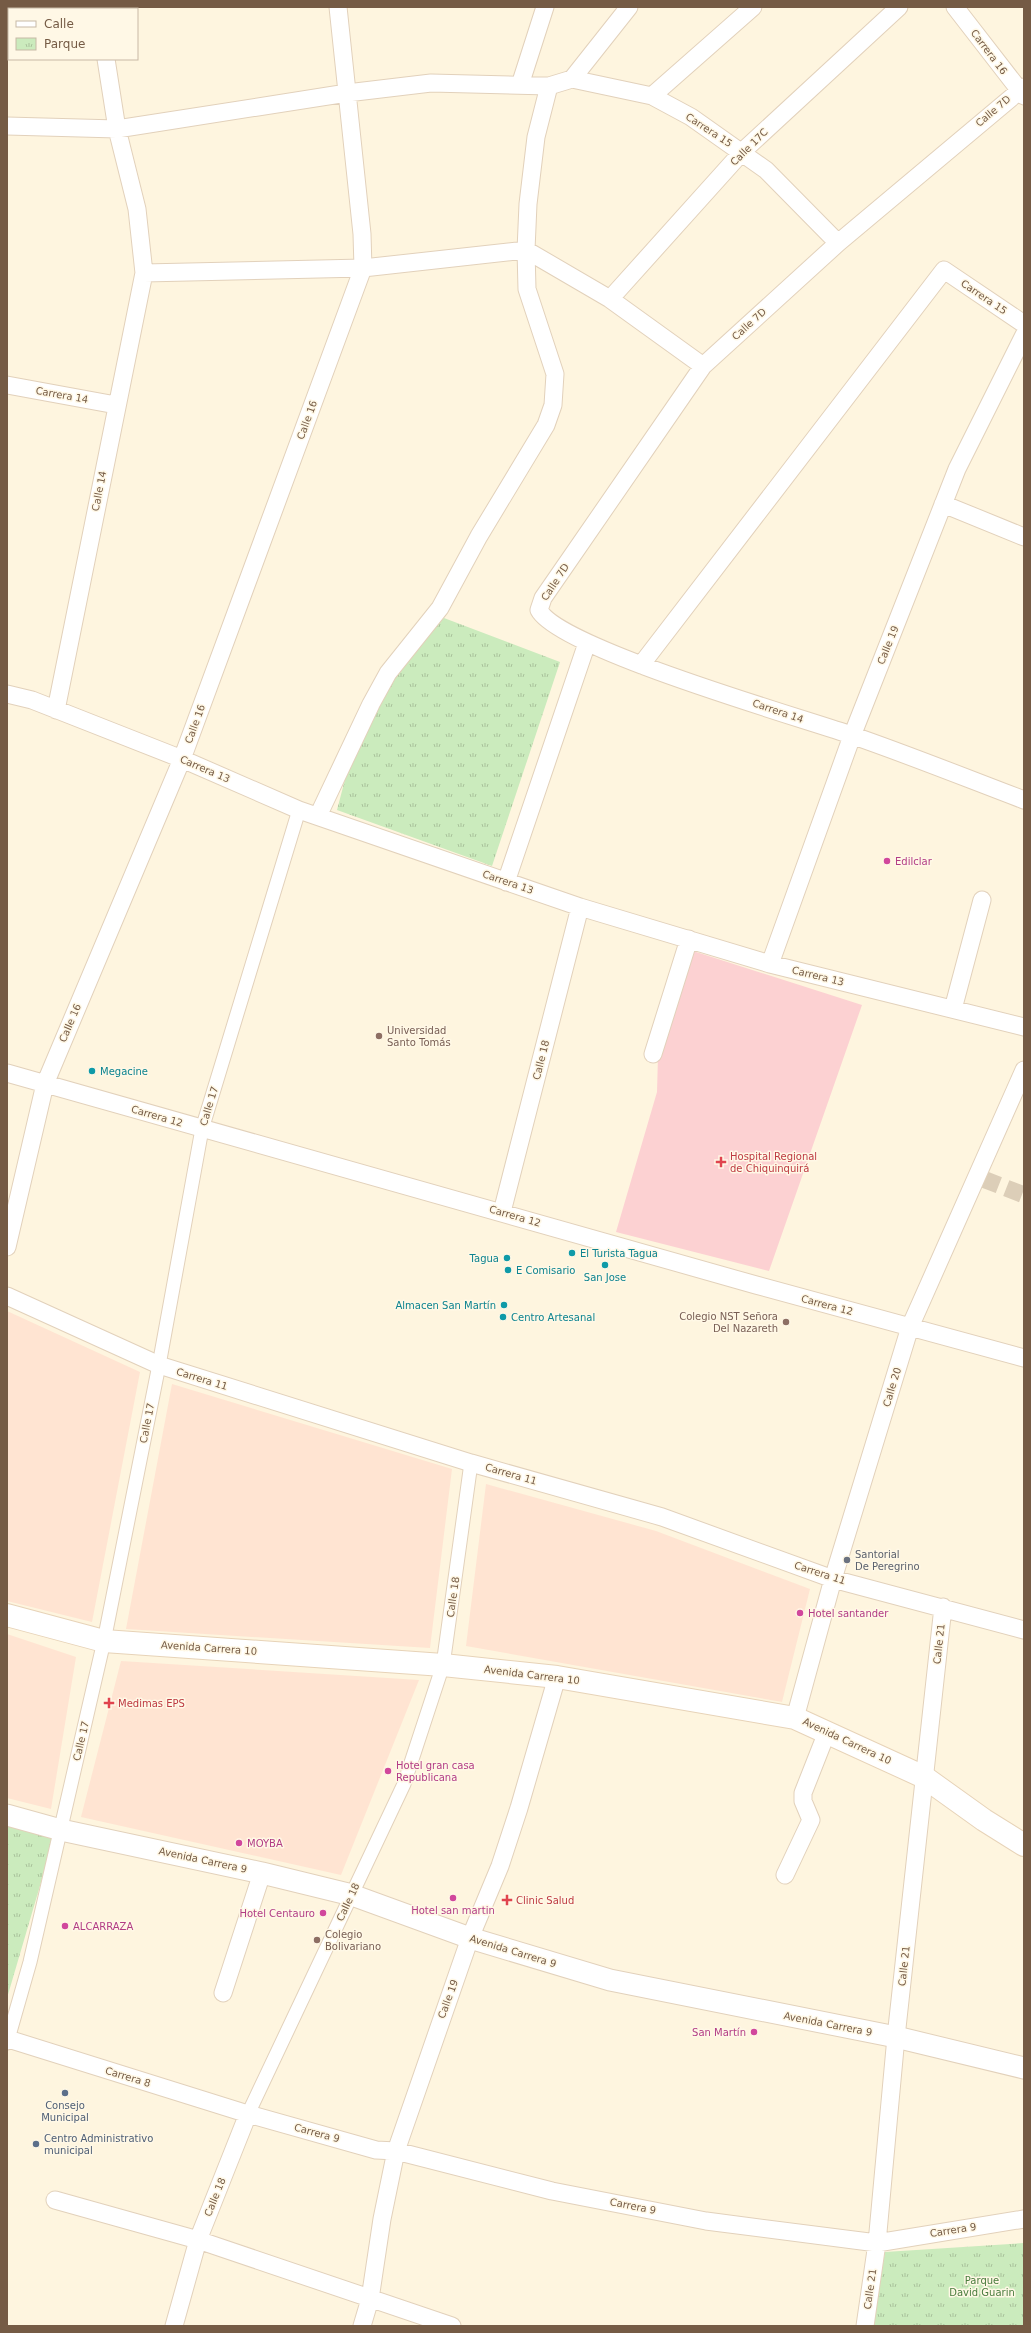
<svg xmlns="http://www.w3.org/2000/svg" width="1031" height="2333" font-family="'DejaVu Sans',sans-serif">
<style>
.commercial{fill:#ffe4d2}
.medical{fill:#fcd1d2}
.park{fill:url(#park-tufts)}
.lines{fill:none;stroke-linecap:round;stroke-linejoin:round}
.minor-tunnel{stroke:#dcceb8;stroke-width:17;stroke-dasharray:17 8;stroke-linecap:butt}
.pedestrian-casing{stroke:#e2d1bb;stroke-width:15}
.minor-casing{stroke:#e2d1bb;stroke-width:19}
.tertiary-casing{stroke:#e2d1bb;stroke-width:23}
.secondary-casing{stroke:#e7d3b8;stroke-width:24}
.pedestrian{stroke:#fff;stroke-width:13}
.minor{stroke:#fff;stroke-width:17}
.tertiary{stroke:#fff;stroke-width:21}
.secondary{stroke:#fff;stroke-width:22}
.hotel-dot{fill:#d1479c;stroke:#fff8e6;stroke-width:1.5}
.education-dot{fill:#8d6e63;stroke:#fff8e6;stroke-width:1.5}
.culture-dot{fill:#0f9aa8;stroke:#fff8e6;stroke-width:1.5}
.health-dot{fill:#e0444e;stroke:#fff8e6;stroke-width:1.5}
.worship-dot{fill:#6b7280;stroke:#fff8e6;stroke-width:1.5}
.service-dot{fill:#5c6f8a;stroke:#fff8e6;stroke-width:1.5}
.labels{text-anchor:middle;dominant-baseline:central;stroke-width:3;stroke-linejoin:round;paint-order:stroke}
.street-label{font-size:10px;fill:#755b45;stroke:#fff8e6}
.hotel-label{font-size:10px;fill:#b23c85;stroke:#fff8e6;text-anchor:start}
.education-label{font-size:10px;fill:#785e54;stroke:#fff8e6;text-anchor:start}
.culture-label{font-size:10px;fill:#0d838f;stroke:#fff8e6;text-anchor:start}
.health-label{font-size:10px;fill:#be3a42;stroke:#fff8e6;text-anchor:start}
.worship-label{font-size:10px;fill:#5b616d;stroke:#fff8e6;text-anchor:start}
.service-label{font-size:10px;fill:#4e5e75;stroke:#fff8e6}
.park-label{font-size:10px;fill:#497c3d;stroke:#fff8e6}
</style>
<defs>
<pattern id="park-tufts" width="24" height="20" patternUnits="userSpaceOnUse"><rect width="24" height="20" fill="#cbebbd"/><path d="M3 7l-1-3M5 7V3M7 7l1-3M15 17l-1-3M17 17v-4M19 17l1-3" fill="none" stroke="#a9c19b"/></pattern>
</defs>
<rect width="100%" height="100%" fill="#fef5df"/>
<!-- commercial -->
<path class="commercial" d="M7 1311 140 1372 92 1622 7 1601Z
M172 1384 452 1469 430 1648 126 1629Z
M486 1484 656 1531 810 1589 782 1702 466 1646Z
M7 1634 76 1657 51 1809 7 1798Z
M121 1661 419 1680 341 1875 81 1817Z"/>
<!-- medical -->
<path class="medical" d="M693 951 862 1005 769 1271 616 1232 657 1092 658 1056Z"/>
<!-- park -->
<path class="park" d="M444 618 560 662 492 866 337 810 357 734 402 654Z
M7 1824 54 1838 7 1998Z
M1024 2243V2326H872L885 2252Z"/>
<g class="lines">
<!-- minor-tunnel -->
<path class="minor-tunnel" d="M983 1179 1024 1195"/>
<defs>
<path id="pedestrian" d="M8 2039 30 1962 104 1641 159 1365 202 1129 299 810
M248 2114 404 1784 443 1665 471 1463"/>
<path id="minor" d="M99 7V9
M955 7 1024 96
M572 79 629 7
M520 85 545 7
M1024 87 838 243 703 366 543 598 539 610C558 648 799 717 851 735 909 755 966 778 1024 800
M652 96 753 7
M7 126 117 129 347 93 431 83 549 86 572 79 652 96 691 117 766 170 838 243
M144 273 363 268 526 250 610 299 703 366
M610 299 743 151 899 7
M7 385 116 405
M943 504 1024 537
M641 665 944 270 1024 324
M7 694 32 700 182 759 299 810 580 907 770 964 1024 1027
M56 710 144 273 137 209 117 129 106 59
M318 816 371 704 388 673 440 608 479 536 546 425 553 405 555 374 527 289 526 250 528 204 536 137 549 86
M506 882 587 643
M770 964 852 736 957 469 1024 335
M953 1009 982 900
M653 1054 689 939
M7 1073 756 1285 1024 1358
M502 1212 580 907
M7 1247 45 1084 182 759 363 268 362 234 338 7
M7 1296 159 1365 471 1463 662 1517 833 1579 1024 1630
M795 1718 833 1579 910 1327 1024 1070
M785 1875 811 1820 803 1801V1793L827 1732
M223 1993 262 1873
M7 2041 8 2039 248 2114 376 2150 396 2151 552 2191 706 2221 877 2243 1024 2219
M55 2200 198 2240 452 2326
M174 2326 198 2240 248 2114
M362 2326 370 2299 382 2219 396 2151 470 1938 500 1866 519 1808 557 1677
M865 2326 877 2243 896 2037 943 1607"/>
<path id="tertiary" d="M7 1815 61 1830 262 1873 352 1895 470 1938 610 1980 896 2037 1024 2068"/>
<path id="secondary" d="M7 1615 104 1641 443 1665 557 1677 795 1718 924 1777 984 1820 1024 1845"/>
</defs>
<!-- pedestrian casing -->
<use href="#pedestrian" class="pedestrian-casing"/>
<!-- minor casing -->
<use href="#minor" class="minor-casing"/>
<!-- tertiary casing -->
<use href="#tertiary" class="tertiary-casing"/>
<!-- secondary casing -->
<use href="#secondary" class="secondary-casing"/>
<!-- pedestrian -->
<use href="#pedestrian" class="pedestrian"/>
<!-- minor -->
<use href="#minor" class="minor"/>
<!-- tertiary -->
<use href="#tertiary" class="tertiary"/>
<!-- secondary -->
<use href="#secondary" class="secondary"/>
</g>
<!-- markers -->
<g class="hotel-dot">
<circle cx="887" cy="861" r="4"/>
<circle cx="800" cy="1613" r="4"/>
<circle cx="388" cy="1771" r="4"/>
<circle cx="239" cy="1843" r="4"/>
<circle cx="453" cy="1898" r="4"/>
<circle cx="323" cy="1913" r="4"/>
<circle cx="65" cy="1926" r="4"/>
<circle cx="754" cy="2032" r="4"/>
</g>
<g class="education-dot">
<circle cx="379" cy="1036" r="4"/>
<circle cx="786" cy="1322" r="4"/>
<circle cx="317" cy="1940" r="4"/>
</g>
<g class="culture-dot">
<circle cx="92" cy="1071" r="4"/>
<circle cx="572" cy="1253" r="4"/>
<circle cx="507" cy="1258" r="4"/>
<circle cx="605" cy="1265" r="4"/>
<circle cx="508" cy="1270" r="4"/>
<circle cx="504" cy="1305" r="4"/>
<circle cx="503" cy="1317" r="4"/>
</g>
<g class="health-dot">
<path d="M719 1156h4v4h4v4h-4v4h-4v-4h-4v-4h4z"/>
<path d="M107 1697h4v4h4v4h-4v4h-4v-4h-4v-4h4z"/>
<path d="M505 1894h4v4h4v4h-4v4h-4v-4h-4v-4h4z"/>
</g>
<circle class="worship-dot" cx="847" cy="1560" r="4"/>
<g class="service-dot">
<circle cx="65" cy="2093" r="4"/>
<circle cx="36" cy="2144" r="4"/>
</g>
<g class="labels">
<!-- street labels -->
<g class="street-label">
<text transform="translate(989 52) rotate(53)">Carrera 16</text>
<text transform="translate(993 111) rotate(-40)">Calle 7D</text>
<text transform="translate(709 130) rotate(33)">Carrera 15</text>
<text transform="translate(749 147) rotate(-45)">Calle 17C</text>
<text transform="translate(984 297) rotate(34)">Carrera 15</text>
<text transform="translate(749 324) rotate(-42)">Calle 7D</text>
<text transform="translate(62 395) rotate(10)">Carrera 14</text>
<text transform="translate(307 420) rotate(-70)">Calle 16</text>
<text transform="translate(99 491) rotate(-79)">Calle 14</text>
<text transform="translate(555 582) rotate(-57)">Calle 7D</text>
<text transform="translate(888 645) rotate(-68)">Calle 19</text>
<text transform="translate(778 711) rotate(19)">Carrera 14</text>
<text transform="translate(195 724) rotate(-70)">Calle 16</text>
<text transform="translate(205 769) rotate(23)">Carrera 13</text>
<text transform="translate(508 882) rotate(19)">Carrera 13</text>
<text transform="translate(818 976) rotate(14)">Carrera 13</text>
<text transform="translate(70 1023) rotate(-67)">Calle 16</text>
<text transform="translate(541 1060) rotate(-76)">Calle 18</text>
<text transform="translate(209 1106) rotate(-73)">Calle 17</text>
<text transform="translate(157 1116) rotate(16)">Carrera 12</text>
<text transform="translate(515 1216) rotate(16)">Carrera 12</text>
<text transform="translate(827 1305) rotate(15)">Carrera 12</text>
<text transform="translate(202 1379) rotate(17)">Carrera 11</text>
<text transform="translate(892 1387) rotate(-73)">Calle 20</text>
<text transform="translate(147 1423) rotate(-79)">Calle 17</text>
<text transform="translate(511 1474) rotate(16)">Carrera 11</text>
<text transform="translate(820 1573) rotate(18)">Carrera 11</text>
<text transform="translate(453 1597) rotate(-82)">Calle 18</text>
<text transform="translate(939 1644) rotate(-84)">Calle 21</text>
<text transform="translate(209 1648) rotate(4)">Avenida Carrera 10</text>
<text transform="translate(532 1675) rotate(7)">Avenida Carrera 10</text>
<text transform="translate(81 1741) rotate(-77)">Calle 17</text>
<text transform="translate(847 1741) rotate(25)">Avenida Carrera 10</text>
<text transform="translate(203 1860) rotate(12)">Avenida Carrera 9</text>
<text transform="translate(348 1902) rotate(-65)">Calle 18</text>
<text transform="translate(513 1951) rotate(17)">Avenida Carrera 9</text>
<text transform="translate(904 1966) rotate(-84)">Calle 21</text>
<text transform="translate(448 1999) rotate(-70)">Calle 19</text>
<text transform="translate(828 2024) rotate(11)">Avenida Carrera 9</text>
<text transform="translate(128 2077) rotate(17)">Carrera 8</text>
<text transform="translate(317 2133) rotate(15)">Carrera 9</text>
<text transform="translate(215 2197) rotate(-68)">Calle 18</text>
<text transform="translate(633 2206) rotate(11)">Carrera 9</text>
<text transform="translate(953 2230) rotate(-9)">Carrera 9</text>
<text transform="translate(870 2289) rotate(-82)">Calle 21</text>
</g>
<!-- hotel labels -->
<g class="hotel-label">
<text x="895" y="861">Edilclar</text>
<text x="808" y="1613">Hotel santander</text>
<text x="396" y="1765">Hotel gran casa<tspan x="396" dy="12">Republicana</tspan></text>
<text x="247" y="1843">MOYBA</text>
<text x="453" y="1910" text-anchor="middle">Hotel san martin</text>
<text x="315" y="1913" text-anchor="end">Hotel Centauro</text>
<text x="73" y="1926">ALCARRAZA</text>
<text x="746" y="2032" text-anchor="end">San Martín</text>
</g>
<!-- education labels -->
<g class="education-label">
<text x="387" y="1030">Universidad<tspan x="387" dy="12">Santo Tomás</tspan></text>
<text x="778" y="1316" text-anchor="end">Colegio NST Señora<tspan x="778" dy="12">Del Nazareth</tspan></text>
<text x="325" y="1934">Colegio<tspan x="325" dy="12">Bolivariano</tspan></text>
</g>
<!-- culture labels -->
<g class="culture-label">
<text x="100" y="1071">Megacine</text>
<text x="580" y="1253">El Turista Tagua</text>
<text x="499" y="1258" text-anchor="end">Tagua</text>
<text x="516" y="1270">E Comisario</text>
<text x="605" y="1277" text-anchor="middle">San Jose</text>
<text x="496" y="1305" text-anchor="end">Almacen San Martín</text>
<text x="511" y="1317">Centro Artesanal</text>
</g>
<!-- health labels -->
<g class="health-label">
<text x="730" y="1156">Hospital Regional<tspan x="730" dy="12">de Chiquinquirá</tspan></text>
<text x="118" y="1703">Medimas EPS</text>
<text x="516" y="1900">Clinic Salud</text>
</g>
<!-- worship labels -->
<g class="worship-label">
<text x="855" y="1554">Santorial<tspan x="855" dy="12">De Peregrino</tspan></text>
</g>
<!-- service labels -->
<g class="service-label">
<text x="65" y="2105">Consejo<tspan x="65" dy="12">Municipal</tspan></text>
<text x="44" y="2138" text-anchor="start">Centro Administrativo<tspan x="44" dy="12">municipal</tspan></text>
</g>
<!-- park labels -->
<g class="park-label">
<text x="982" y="2280">Parque<tspan x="982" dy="12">David Guarin</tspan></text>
</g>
</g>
<!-- border -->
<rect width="1031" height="2333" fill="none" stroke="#755b45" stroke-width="16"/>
<!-- legend -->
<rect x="8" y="8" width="130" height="52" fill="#fff8e6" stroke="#c8b9a6"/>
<rect x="16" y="21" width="20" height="6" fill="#ffffff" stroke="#c8b9a6"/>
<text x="44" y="28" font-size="12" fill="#755b45">Calle</text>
<rect x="16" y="38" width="20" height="12" fill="url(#park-tufts)" stroke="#c8b9a6"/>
<text x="44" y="48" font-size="12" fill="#755b45">Parque</text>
</svg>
